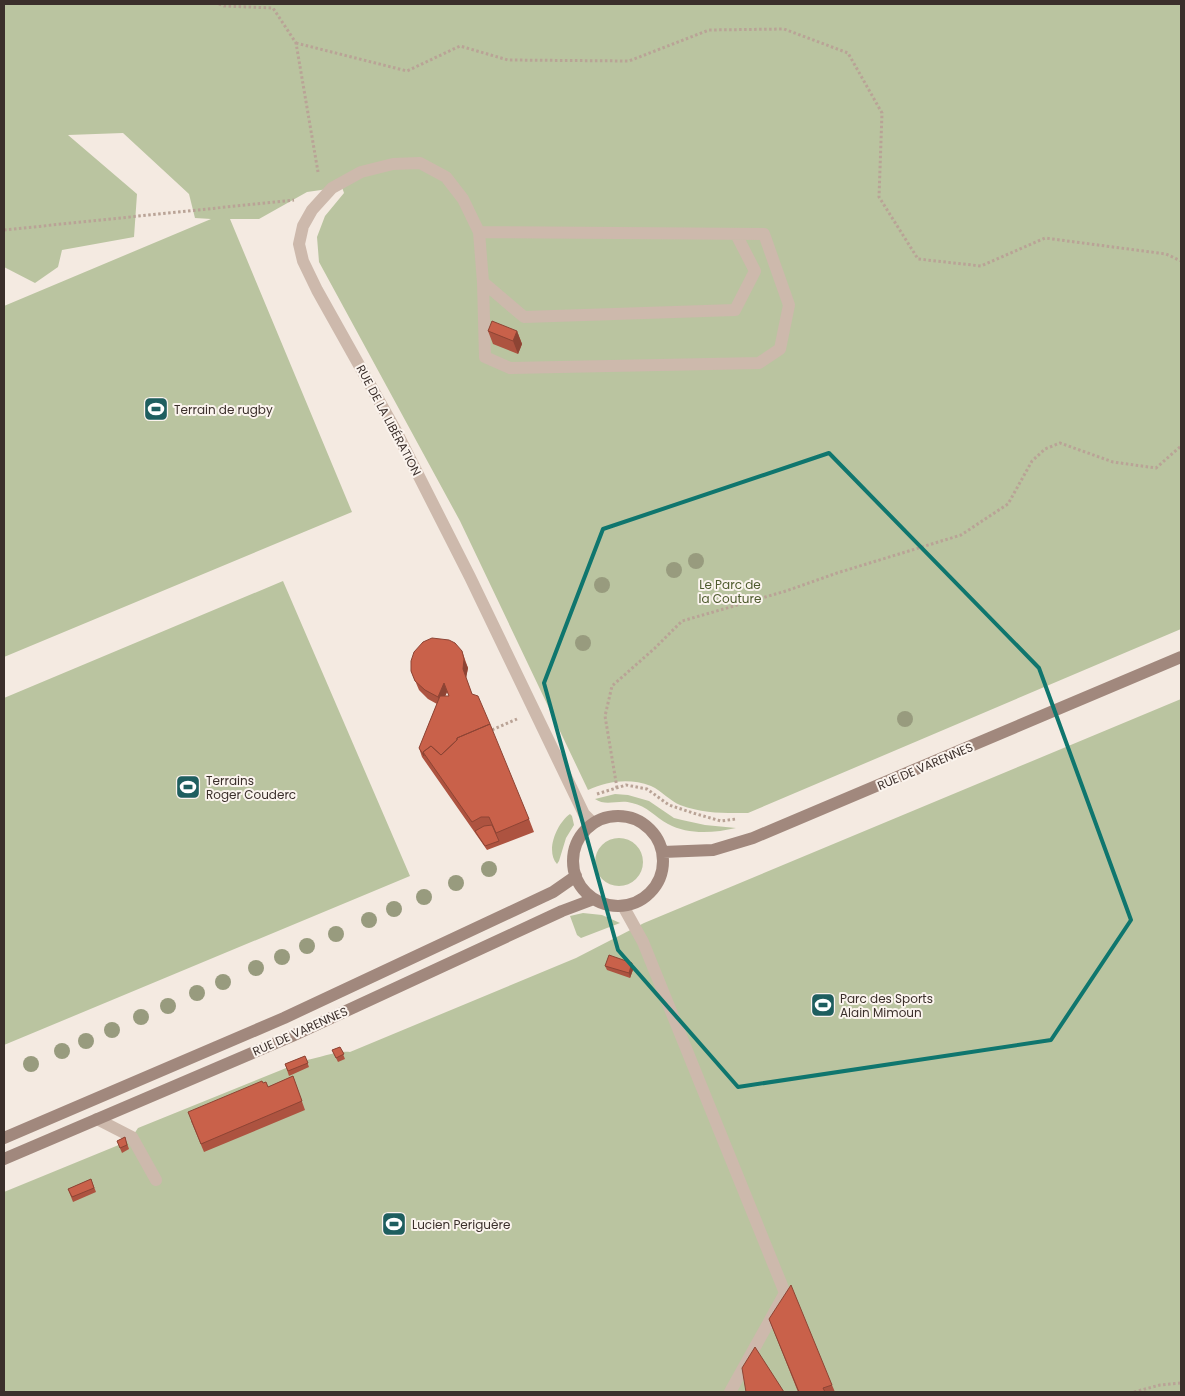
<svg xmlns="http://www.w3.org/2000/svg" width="1185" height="1396" font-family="Poppins,sans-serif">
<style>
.green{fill:#bac4a0}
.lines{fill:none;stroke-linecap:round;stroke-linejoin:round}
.path{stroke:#b9a396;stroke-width:3;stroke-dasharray:2.5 2.5;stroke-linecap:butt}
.lane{stroke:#cdb9ac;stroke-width:12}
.secondary{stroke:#a1887d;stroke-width:12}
.tree{fill:#989b7e}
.wall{fill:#ad5340;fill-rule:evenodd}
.shaded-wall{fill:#8d4434}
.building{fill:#c9614a;stroke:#8d4434}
.marked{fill:none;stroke:#0f766e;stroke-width:4;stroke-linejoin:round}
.labels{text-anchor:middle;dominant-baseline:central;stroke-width:4;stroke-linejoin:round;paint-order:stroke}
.poi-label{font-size:12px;fill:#3b2f2b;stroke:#fbf4ee;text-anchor:start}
.street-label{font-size:12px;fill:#3b2f2b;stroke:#fbf4ee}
.park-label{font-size:12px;fill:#4d5a2d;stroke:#fbf4ee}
</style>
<rect width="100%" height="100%" fill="#f4eae1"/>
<!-- green -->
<path class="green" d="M4 4H1181V629L748 813C724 813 704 814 680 805 670 801 662 791 651 786 629 778 609 781 588 790L460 521 319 262 317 237 325 216 344 193 342 187 307 192 259 219H230L352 512 4 657V306L211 219 195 218 189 194 123 133 68 135 137 194 134 237 62 250 58 267 35 283 4 267Z
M283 581 410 876 4 1045V698Z
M1181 699V1392H4V1192L126 1142 132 1137 138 1128 306 1060C319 1058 338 1050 350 1052L576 958 644 923Z
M615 794 628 795 649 801 674 818 682 820 705 825 736 828C714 833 688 835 668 824 655 817 647 806 632 803 619 799 606 807 595 799Z
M570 814 572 816 574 825 566 838 559 861 557 864C545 851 557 823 570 814Z
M595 862a24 24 0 1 1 48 0a24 24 0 1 1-48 0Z
M583 913 602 915 620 923 581 938 577 935 570 916Z"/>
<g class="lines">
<!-- path -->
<path class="path" d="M219 4 224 6 273 8 296 43 318 172
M296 43 407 71 460 46 508 60 629 61 709 30 784 29 848 53 882 113 879 197 918 259 981 266 1045 238 1166 254 1181 261
M4 230 294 200
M492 730 517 719
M617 788 605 716 612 686 655 648 682 621 786 591 837 573 961 535 1008 504 1032 461 1045 449 1060 443 1113 462 1156 468 1181 446
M597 794 626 785 647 789 669 805 693 813 721 821 736 819
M1134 1392 1160 1385 1181 1383"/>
<!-- lane -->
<path class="lane" d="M479 232 764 234 789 305 780 349 759 363 510 368 485 357 483 282
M593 823 584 814 470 577 396 431 317 290 303 261 299 244 303 226 312 210 332 188 361 172 393 164 420 163 446 177 463 199 479 232 483 282 524 317 735 310 755 271 736 234
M623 906 643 942 785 1293 730 1392
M97 1119 132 1137 156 1180"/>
<!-- secondary -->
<path class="secondary" d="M573 861a45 45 0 1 1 90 0a45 45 0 1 1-90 0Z
M663 852 713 850 753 838 1181 657
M4 1138 284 1018 553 892 576 876
M4 1159 292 1036 562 911 594 899"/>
</g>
<!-- trees -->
<g class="tree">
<circle cx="696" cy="561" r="8"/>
<circle cx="674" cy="570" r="8"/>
<circle cx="602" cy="585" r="8"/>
<circle cx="583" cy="643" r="8"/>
<circle cx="905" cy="719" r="8"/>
<circle cx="489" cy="869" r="8"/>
<circle cx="456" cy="883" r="8"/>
<circle cx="424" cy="897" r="8"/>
<circle cx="394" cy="909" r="8"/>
<circle cx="369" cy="920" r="8"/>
<circle cx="336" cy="934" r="8"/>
<circle cx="307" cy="946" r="8"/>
<circle cx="282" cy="957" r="8"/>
<circle cx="256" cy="968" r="8"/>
<circle cx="223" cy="982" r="8"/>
<circle cx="197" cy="993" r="8"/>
<circle cx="168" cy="1006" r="8"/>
<circle cx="141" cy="1017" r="8"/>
<circle cx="112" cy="1030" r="8"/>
<circle cx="86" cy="1041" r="8"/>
<circle cx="62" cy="1051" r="8"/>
<circle cx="31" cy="1064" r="8"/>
</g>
<!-- wall -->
<path class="wall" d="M488 331H517L522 344 518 354 493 344Z
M462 651 468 668 466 678 472 694 529 819 534 832 487 850 422 757 419 748 437 704 428 699 419 690 411 671ZM447 692 449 696H445Z
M605 966 634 967 630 978 607 970Z
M340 1047 345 1059 338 1062 332 1050Z
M305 1056 309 1067 289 1076 285 1064Z
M293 1076 305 1110 204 1152 191 1121 263 1083 268 1087Z
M125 1137 129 1149 122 1153 117 1141Z
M91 1179 96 1192 73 1202 68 1189Z
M769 1319 832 1385 835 1392H798Z"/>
<!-- shaded-wall -->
<path class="shaded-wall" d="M517 331 522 344 518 354 513 341Z
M464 659 468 668 466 678 463 669Z
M444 683 447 692 441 706 438 697Z
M632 963 634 967 630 978 629 973Z"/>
<!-- building -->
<path class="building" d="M492 321 517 331 513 341 488 331Z
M432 638 449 640 455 643 462 651 464 659 463 669 472 694 478 696 490 724 457 738V740L441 755 431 746 423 752 424 756 419 748 440 696H449L444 683 438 697 425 690 415 681 411 671V661L414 652 423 642Z
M490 724 529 819 496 833 489 817H481L472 822 423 752 431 746 441 755 457 740V738Z
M492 825 499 841 485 846 475 831 484 826Z
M609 955 632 963 629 973 605 966Z
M340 1047 344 1054 336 1058 332 1050Z
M305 1056 308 1063 288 1071 285 1064Z
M293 1076 302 1101 201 1144 188 1112 262 1081 263 1083 266 1082 268 1087Z
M125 1137 127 1145 120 1148 117 1141Z
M91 1179 94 1188 72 1197 68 1189Z
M791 1285 832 1385 823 1388 825 1392H799L769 1319Z
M755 1347 784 1392H746L742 1368Z"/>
<!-- marked area -->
<path class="marked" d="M829 453 1039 668 1131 920 1051 1040 738 1087 618 950 544 683 603 529Z"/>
<!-- icons -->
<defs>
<symbol id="stadium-square" viewBox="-11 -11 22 22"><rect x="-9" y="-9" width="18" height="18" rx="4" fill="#1e5e5f" stroke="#fbf4ee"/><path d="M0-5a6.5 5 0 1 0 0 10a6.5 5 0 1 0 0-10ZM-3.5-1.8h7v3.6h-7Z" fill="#fff"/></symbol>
</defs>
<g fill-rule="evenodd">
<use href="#stadium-square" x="142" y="395" width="28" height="28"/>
<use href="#stadium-square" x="174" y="773" width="28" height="28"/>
<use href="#stadium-square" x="809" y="991" width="28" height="28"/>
<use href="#stadium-square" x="380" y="1210" width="28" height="28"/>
</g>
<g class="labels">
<!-- poi labels -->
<g class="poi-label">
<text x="174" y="409">Terrain de rugby</text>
<text x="206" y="780">Terrains<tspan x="206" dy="14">Roger Couderc</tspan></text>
<text x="840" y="998">Parc des Sports<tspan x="840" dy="14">Alain Mimoun</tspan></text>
<text x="412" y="1224">Lucien Periguère</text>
</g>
<!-- street labels -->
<g class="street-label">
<text transform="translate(389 420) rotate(62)">RUE DE LA LIBÉRATION</text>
<text transform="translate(925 766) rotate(-23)">RUE DE VARENNES</text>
<text transform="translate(300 1031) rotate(-24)">RUE DE VARENNES</text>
</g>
<!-- park labels -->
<g class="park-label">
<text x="730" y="584">Le Parc de<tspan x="730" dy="14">la Couture</tspan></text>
</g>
</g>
<!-- border -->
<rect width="1185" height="1396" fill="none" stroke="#3b2f2b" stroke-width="10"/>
</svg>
